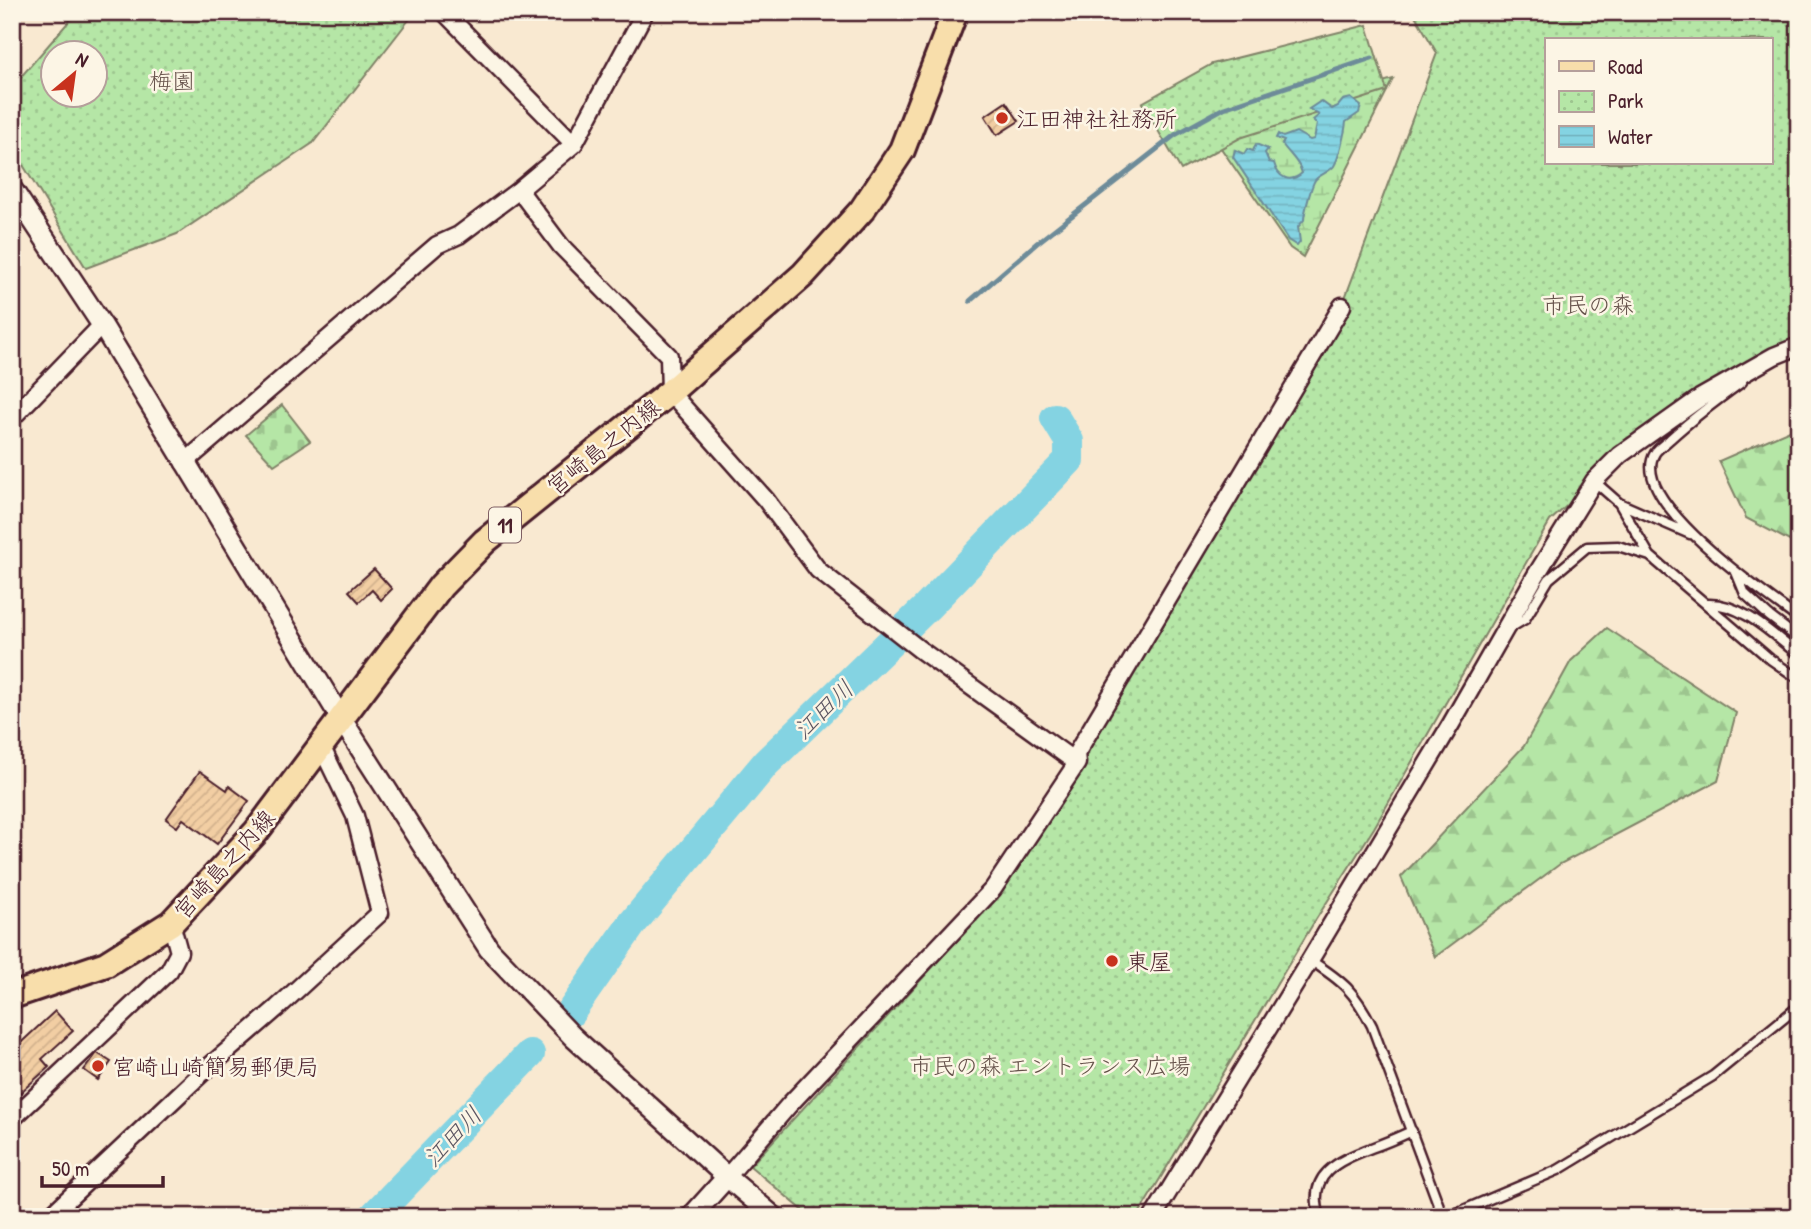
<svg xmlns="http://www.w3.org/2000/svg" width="1811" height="1229" font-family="'Patrick Hand','Klee One',sans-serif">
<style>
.forest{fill:url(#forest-firs);stroke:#808268;stroke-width:2}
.wetland{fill:url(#wetland-marsh);stroke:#808268;stroke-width:2}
.cemetery{fill:url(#cemetery-stones);stroke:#808268;stroke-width:2}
.park{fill:url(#park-dots);stroke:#808268;stroke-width:2;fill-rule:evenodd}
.water{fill:url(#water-rules);stroke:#6d8b99;stroke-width:2}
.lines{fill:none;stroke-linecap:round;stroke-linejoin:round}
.stream{stroke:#6d8b99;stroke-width:5}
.river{stroke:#84d3e2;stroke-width:30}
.building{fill:url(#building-hatch);stroke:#4a1f2b;stroke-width:2}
.service-casing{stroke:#4a1f2b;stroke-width:13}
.minor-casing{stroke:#4a1f2b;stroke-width:21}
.tertiary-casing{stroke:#4a1f2b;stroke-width:24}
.primary-casing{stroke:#4a1f2b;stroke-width:30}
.service{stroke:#fcf5e5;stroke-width:8}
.minor{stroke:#fcf5e5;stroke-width:16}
.tertiary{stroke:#fcf5e5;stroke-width:19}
.primary{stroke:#f8deab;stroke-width:24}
.poi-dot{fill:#c8321e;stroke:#fcf5e5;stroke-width:2.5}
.labels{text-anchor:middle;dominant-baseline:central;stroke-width:5;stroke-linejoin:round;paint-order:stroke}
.shield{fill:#fcf5e5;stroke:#7f5f63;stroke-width:2}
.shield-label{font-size:21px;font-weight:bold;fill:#4a1f2b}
.park-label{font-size:23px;fill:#65514a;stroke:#fcf5e5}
.poi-label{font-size:23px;fill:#4a1f2b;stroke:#fcf5e5;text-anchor:start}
.street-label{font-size:23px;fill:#4a1f2b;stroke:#fcf5e5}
.water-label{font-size:24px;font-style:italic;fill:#5b5562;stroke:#fcf5e5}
</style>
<defs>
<pattern id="forest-firs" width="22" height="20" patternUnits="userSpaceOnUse" patternTransform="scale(1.75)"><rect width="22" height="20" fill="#b5e6a6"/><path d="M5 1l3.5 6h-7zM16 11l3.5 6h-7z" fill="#9dc58f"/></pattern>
<pattern id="wetland-marsh" width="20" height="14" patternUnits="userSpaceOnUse" patternTransform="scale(1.75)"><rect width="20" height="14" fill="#b5e6a6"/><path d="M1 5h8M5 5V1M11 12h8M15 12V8" fill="none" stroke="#9dc58f"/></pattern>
<pattern id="cemetery-stones" width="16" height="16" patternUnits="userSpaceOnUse" patternTransform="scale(1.75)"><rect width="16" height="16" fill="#b5e6a6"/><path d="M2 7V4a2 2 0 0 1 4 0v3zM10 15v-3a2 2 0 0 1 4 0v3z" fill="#9dc58f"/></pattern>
<pattern id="park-dots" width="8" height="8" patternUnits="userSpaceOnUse" patternTransform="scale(1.75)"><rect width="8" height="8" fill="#b5e6a6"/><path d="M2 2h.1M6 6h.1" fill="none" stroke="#9dc58f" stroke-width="1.8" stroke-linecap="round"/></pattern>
<pattern id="water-rules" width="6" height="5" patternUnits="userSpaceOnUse" patternTransform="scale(1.75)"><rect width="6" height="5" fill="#84d3e2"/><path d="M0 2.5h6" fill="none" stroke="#74b5c2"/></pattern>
<pattern id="building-hatch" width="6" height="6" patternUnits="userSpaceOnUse" patternTransform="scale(1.75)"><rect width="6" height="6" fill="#f2cea3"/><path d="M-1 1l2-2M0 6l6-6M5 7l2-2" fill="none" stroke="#d1b08c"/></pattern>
</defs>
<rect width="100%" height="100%" fill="#f9e9d1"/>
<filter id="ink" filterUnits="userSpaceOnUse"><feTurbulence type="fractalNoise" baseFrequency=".0143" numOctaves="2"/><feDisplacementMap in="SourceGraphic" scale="14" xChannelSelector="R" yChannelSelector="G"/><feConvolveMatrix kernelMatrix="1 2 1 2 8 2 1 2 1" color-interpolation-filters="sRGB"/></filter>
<g filter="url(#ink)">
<!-- forest -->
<path class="forest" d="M1799 426V546L1746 518 1719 461Z
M1607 628 1736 713 1718 781 1560 864 1435 957 1401 877 1524 746 1571 661Z"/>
<!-- wetland -->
<path class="wetland" d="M1393 79 1303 257 1290 248 1214 138 1216 129Z"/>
<!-- cemetery -->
<path class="cemetery" d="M282 405 310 441 274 465 246 435Z"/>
<!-- park -->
<path class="park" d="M77 12H415L313 143 177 234 86 268 12 147V87ZM52 52H94V94H52Z
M1413 12H1799V346L1774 356 1594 481 1550 521 1374 828 1313 924 1137 1217H811L750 1166 1000 894 1342 306 1437 53ZM1547 40H1771V163H1547Z
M1367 25 1387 91 1240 138 1181 170 1142 103 1212 64Z"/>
<!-- water -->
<path class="water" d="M1351 98 1361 106 1359 113 1346 122C1345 132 1339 158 1334 166 1331 171 1321 174 1316 179 1312 182 1304 214 1304 220L1298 227 1300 242 1297 246 1288 240 1233 157 1235 150 1244 154 1247 149 1253 151 1256 144 1268 149 1265 153 1269 162 1274 163C1278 178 1290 184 1302 173 1299 161 1289 154 1282 144L1284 141 1276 138 1278 134 1283 137 1296 132 1310 140 1314 139 1317 124 1313 120 1319 115 1309 109 1321 101 1332 109 1338 106 1343 100Z"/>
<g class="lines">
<!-- stream -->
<path class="stream" d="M970 301 1037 243 1175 135 1224 108 1372 58"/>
<!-- river -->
<path class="river" d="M570 1013 632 924 766 763 927 607 1069 460V441L1055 418
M373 1217 530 1054"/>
</g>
<!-- building -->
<path class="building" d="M1006 102 1019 121 997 135 985 116Z
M374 569 392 589 381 600 372 590 359 602 349 591Z
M200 771 227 790 229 786 249 801 217 844 183 819 177 827 166 819Z
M55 1011 73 1031 42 1059 49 1067 12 1100V1051Z
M97 1053 111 1062 98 1080 84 1070Z"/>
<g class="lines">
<defs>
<path id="service" d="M1742 382C1717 400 1693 418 1670 439 1666 443 1658 448 1655 453 1626 500 1767 595 1799 619
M1594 481 1619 503 1650 556
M1619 503 1690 534
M1736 572 1745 594 1769 616 1799 639
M1707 604C1741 602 1773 635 1799 655
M1510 628 1525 619 1549 579 1587 547 1618 546 1650 556 1770 659 1799 679
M1310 960C1344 982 1354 991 1372 1026L1443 1217
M1320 1217C1306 1174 1338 1161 1371 1148 1385 1143 1399 1137 1412 1131
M1447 1217 1558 1170 1713 1076 1799 1006"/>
<path id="minor" d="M444 12 574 144
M519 190 561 246 669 356 670 392 766 500 818 570 919 649 1077 763
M12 418 102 325
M184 463 437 245 459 235 519 190 574 144 645 12
M12 1119 169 971 179 952 171 923
M727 1177 789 1105 993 889 1077 763 1076 754 1342 306
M49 1217 203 1072 277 1008 380 913 355 816 322 748
M1153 1217 1310 960 1451 724 1536 575 1594 481 1620 455 1700 398 1774 356 1799 346"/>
<path id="tertiary" d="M12 189 102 325 342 720 489 949 573 1037 727 1177 774 1217
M691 1217 727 1177"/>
<path id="primary" d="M12 996 106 964 171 923 256 832 441 586 485 541 670 392 803 275 862 210 902 150 955 12"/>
</defs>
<!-- service casing -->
<use href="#service" class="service-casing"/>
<!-- minor casing -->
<use href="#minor" class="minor-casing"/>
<!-- tertiary casing -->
<use href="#tertiary" class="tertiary-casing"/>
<!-- primary casing -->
<use href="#primary" class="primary-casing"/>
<!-- service -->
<use href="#service" class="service"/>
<!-- minor -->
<use href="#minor" class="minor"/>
<!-- tertiary -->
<use href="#tertiary" class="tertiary"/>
<!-- primary -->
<use href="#primary" class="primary"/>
</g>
</g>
<!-- markers -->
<g class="poi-dot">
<circle cx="1002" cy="118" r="7"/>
<circle cx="1112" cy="961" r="7"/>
<circle cx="98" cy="1066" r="7"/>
</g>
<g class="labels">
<!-- shield labels -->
<rect class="shield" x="489" y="507.5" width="32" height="35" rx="5"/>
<g class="shield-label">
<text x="505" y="525">11</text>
</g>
<!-- park labels -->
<g class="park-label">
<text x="172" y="80">梅園</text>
<text x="1588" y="304">市民の森</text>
<text x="1050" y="1065">市民の森 エントランス広場</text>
</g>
<!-- poi labels -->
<g class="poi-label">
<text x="1016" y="118">江田神社社務所</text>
<text x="1126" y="961">東屋</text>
<text x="112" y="1066">宮崎山崎簡易郵便局</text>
</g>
<!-- street labels -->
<g class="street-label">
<text transform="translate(603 446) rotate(-39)">宮崎島之内線</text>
<text transform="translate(224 864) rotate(-48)">宮崎島之内線</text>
</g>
<!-- water labels -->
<g class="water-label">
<text transform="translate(823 709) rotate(-44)">江田川</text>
<text transform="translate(452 1136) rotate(-46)">江田川</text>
</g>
</g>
<!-- margin -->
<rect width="1811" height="1229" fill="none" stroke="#fcf5e5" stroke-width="42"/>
<rect x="21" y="21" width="1769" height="1187" fill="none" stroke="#4a1f2b" stroke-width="2.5" filter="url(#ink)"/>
<!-- legend -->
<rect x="1545" y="38" width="228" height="126" fill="#fcf5e5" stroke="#b59f9b" stroke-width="2"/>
<rect x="1559" y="61" width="35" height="10" fill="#f8deab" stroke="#b59f9b" stroke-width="2"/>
<text x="1608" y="74" font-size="21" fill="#4a1f2b">Road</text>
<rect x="1559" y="91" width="35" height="21" fill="url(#park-dots)" stroke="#b59f9b" stroke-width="2"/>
<text x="1608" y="108" font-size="21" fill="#4a1f2b">Park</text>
<rect x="1559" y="126" width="35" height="21" fill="url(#water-rules)" stroke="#b59f9b" stroke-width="2"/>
<text x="1608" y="144" font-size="21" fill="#4a1f2b">Water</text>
<!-- north arrow -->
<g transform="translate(74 74) rotate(29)"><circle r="33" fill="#fcf5e5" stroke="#b59f9b" stroke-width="2"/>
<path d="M0-5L12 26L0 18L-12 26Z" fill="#c8321e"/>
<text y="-10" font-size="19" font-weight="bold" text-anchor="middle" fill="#4a1f2b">N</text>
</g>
<!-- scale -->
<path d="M42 1176v10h121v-10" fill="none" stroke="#4a1f2b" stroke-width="3.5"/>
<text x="52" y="1176" font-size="21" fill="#4a1f2b" stroke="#fcf5e5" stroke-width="5" paint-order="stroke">50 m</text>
</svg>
